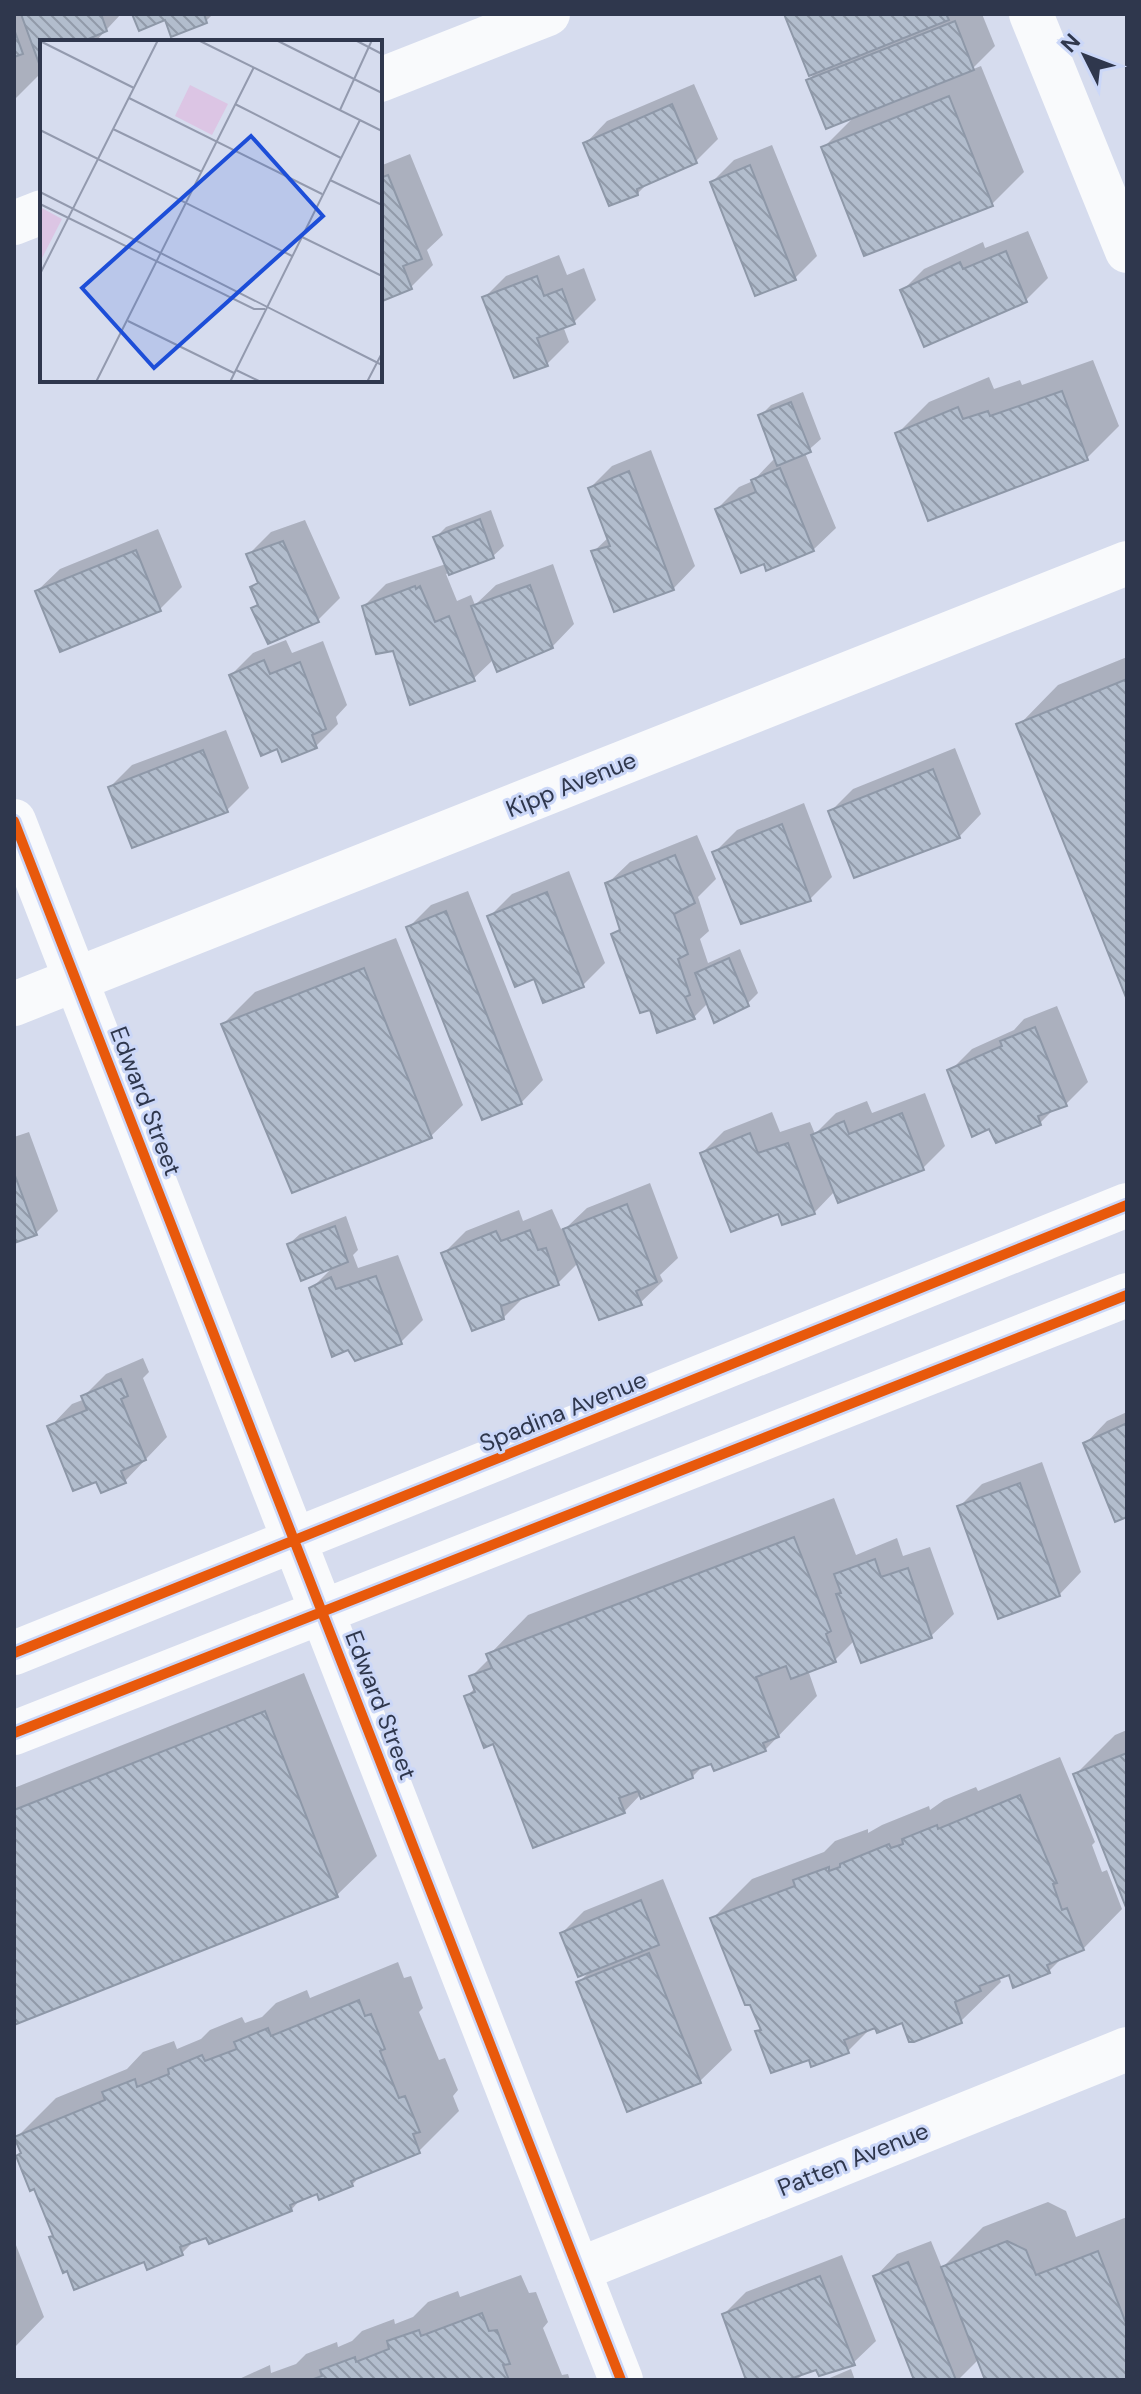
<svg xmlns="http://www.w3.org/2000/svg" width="1141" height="2394" font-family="'DM Sans',sans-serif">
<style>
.shadow{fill:#0003}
.building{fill:url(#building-back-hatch);stroke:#8e98a8;stroke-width:2}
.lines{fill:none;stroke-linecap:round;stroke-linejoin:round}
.minor{stroke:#f9fafc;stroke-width:44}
.cycleway-casing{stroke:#cbd7f8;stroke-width:15}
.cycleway{stroke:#e8590c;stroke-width:10}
.labels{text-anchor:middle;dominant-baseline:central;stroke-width:6;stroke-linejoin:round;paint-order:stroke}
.street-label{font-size:24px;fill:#2f374d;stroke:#cbd7f8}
.inset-road{fill:none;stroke:#939aae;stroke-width:2}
.view{fill:#1d4ed8;fill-opacity:0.15;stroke:#1d4ed8;stroke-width:4}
.inset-edge{fill:none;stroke:#2f374d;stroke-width:4}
</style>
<defs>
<pattern id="building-back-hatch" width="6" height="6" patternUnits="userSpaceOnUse" patternTransform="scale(2)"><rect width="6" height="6" fill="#b2bdcd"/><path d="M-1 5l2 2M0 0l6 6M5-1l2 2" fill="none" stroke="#919aa9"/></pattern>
</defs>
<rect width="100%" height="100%" fill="#d6dcee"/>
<!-- shadow -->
<path class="shadow" d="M14 14H121L95 42H42V72L14 100Z
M134 14H213L206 21Z
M786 14H982L995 46 971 70 981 66 1024 172 992 204 824 147 857 114 808 80 820 69Z
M694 84 718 139 696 161 650 181 637 194 585 144 607 121Z
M772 145 817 256 795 278 712 182 734 160Z
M410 154 443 235 427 250 433 265 411 287 380 300V166Z
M1028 231 1048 278 1026 300 902 291 924 269 983 242 985 248Z
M559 255 567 275 584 268 596 300 574 322 563 326 569 342 547 364 484 298 506 276Z
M1093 360 1119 426 1087 458 930 518 897 434 929 402 989 377 994 389 1020 380 1022 385Z
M803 392 821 439 805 453 836 528 813 550 765 561 717 509 739 487 753 481 776 457 760 416 771 405Z
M651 450 695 566 673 589 593 552 609 537 590 488 612 466Z
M491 510 504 546 493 556 446 574 457 601 471 595 475 605 496 585 553 564 574 624 552 647 494 659 473 679 395 649 364 606 386 584 446 564 435 538 446 527Z
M305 520 340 598 318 620 253 608 259 603 253 587 260 580 249 554 271 532Z
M158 529 182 587 160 609 37 591 60 569Z
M286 640 292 653 323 641 347 705 336 717 338 724 316 746H278L231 675 253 653Z
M1127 657V995L1019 725 1058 685Z
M226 730 249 788 227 810 110 787 132 765Z
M955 748 981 814 959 837 831 811 853 789Z
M804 803 832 877 810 899 715 852 737 830Z
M697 835 716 879 698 897 709 931 700 939 708 963 740 949 758 993 747 1004 709 1002 694 1017 652 1007 614 935 621 927 607 884 630 862Z
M569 871 605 963 583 985 535 977 490 916 512 894Z
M468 891 543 1080 521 1103 408 928 431 905Z
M396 938 463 1105 431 1136 223 1024 255 992Z
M1057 1006 1088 1082 1066 1104 1055 1108 1040 1123 950 1071 972 1049 1014 1030 1024 1019Z
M925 1093 945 1146 923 1168 835 1191 814 1213 779 1212 702 1153 724 1131 772 1112 780 1132 810 1122 815 1134 836 1113 867 1101 872 1113Z
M29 1132 58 1211 36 1233 14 1241V1137Z
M650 1183 678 1258 660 1275 663 1281 640 1303 578 1263 558 1283 526 1295 503 1318 444 1253 466 1231 519 1210 523 1221 552 1209 561 1229 567 1227 587 1208Z
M346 1216 358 1250 353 1255 358 1268 398 1255 423 1320 401 1342 311 1289 334 1266 289 1244 300 1234Z
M143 1358 149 1372 143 1378 167 1437 125 1481 97 1479 50 1427 72 1404 85 1399 84 1396 106 1374Z
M1127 1412V1514L1085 1444 1107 1421Z
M1042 1462 1081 1572 1059 1595 960 1506 982 1484Z
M834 1498 856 1555 897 1538 903 1556 930 1547 954 1614 931 1636 862 1660 855 1640 835 1660 808 1670 817 1696 765 1750 705 1764 692 1777 641 1794 624 1812 494 1741 466 1697 475 1688 471 1677 490 1658 489 1655 528 1615Z
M304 1673 377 1856 337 1895 14 2023V1788Z
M1127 1730V1906L1075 1775 1115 1735Z
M1060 1757 1095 1842 1092 1845 1102 1872 1107 1870 1122 1909 1083 1949 1065 1955 1049 1971 1010 1973 999 1977 1001 1982 961 2021 903 2020 873 2026 847 2052 810 2058 757 2032 762 2027 713 1918 752 1879 824 1852 835 1841 868 1829V1833L882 1825 929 1806 930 1810 944 1800 976 1787 978 1791Z
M663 1879 732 2050 700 2081 578 1983 591 1970 562 1933 584 1911Z
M398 1962 404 1978 411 1976 423 2008 419 2012 439 2060 445 2058 458 2090 453 2096 459 2111 419 2151 363 2173 352 2185 318 2192 302 2198 291 2210 196 2239 182 2253 145 2260 54 2235 17 2137 56 2098 127 2069 143 2052 174 2041 177 2049 201 2039 210 2030 242 2017 245 2023 262 2017 276 2003 307 1990 310 1998Z
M1048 2202 1066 2211 1076 2237 1127 2217V2380H987L979 2359 958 2380H916L875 2277 897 2254 931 2241 942 2268 983 2227Z
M14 2240 44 2317 14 2348Z
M842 2255 876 2341 853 2363 817 2367 805 2372 797 2380H749L724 2314 746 2292Z
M521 2275 529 2293 536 2292 548 2322 543 2328 562 2375 568 2374 570 2380H237L270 2365 271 2373 296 2364 306 2354 337 2342 338 2347 352 2341 362 2331 394 2319 395 2324 413 2317 428 2302 458 2291 460 2297Z
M851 2369 855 2380H825Z"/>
<!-- building -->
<path class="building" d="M21 14H101L107 31 86 40V42H42L41 69Z
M132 14H204L207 23 171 37 165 20 139 31Z
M784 14H946L949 20 809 76Z
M955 21 974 70 826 129 806 80Z
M14 29 23 54 14 57Z
M949 96 993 206 864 256 821 147Z
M672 104 697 163 637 189 638 195 609 206 583 143Z
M750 165 796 280 755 296 710 182Z
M388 175 422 259 403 266 412 289 380 302V178Z
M1006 251 1027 302 924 347 900 290 960 262 963 269Z
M537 276 544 296 562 289 575 324 537 338 548 366 514 378 482 297Z
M1062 391 1088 460 928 521 895 433 958 407 963 419 988 411 990 416Z
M791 402 811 452 777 466 758 415Z
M780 468 814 551 766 571 764 564 741 573 715 509 756 492 751 480Z
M629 471 674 590 614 612 591 551 610 546 588 488Z
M480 519 494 558 449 575 433 537Z
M283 541 319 622 268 644 251 608 258 605 250 587 258 583 246 554Z
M136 550 161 611 60 652 35 591Z
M530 585 553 648 497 672 471 606Z
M415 586 416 589 420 586 435 622 449 616 475 681 410 705 393 651 376 654 362 606Z
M264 660 270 674 300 662 326 729 312 735 317 748 282 762 277 749 261 756 229 675Z
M1127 679V1000L1016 724Z
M203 750 228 812 132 848 108 787Z
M933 769 960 838 854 878 828 811Z
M782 824 811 901 741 924 712 852Z
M675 855 695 903 674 914 688 954 678 959 690 995 685 997 695 1019 657 1033 650 1010 640 1013 611 934 620 930 605 883Z
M547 892 584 987 543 1003 534 979 515 987 487 916Z
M446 911 522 1104 482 1120 406 927Z
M729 958 749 1006 714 1023 695 973Z
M364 968 432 1138 292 1193 221 1024Z
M1035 1027 1067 1106 1038 1116 1041 1125 996 1143 989 1129 972 1137 947 1070 1002 1046 1000 1041Z
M902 1113 924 1170 838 1203 811 1135 844 1121 849 1134Z
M750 1133 758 1153 788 1143 815 1214 782 1225 778 1214 731 1232 700 1153Z
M14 1173 37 1235 14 1243Z
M627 1204 657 1282 636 1291 642 1305 599 1320 563 1229Z
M335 1226 348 1262 301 1281 287 1244Z
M530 1230 538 1250 546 1248 559 1285 501 1306 504 1319 472 1331 441 1253 496 1231 501 1241Z
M376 1276 402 1344 355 1361 348 1350 332 1357 309 1288 331 1277 336 1289Z
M121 1379 128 1396 121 1399 146 1460 121 1471 126 1483 101 1493 96 1482 73 1491 47 1426 87 1410 81 1396Z
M1127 1423V1517L1115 1522 1083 1443Z
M1020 1483 1060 1596 998 1619 957 1506Z
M794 1537 831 1631 826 1634 836 1662 791 1679 786 1666 756 1677 779 1737 763 1743 766 1751 714 1771 711 1764 691 1771 693 1778 641 1799 638 1791 619 1798 625 1813 533 1848 493 1744 484 1748 464 1696 475 1692 469 1676 492 1668 486 1654Z
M875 1559 881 1577 908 1568 932 1638 861 1663 836 1594 841 1593 834 1574Z
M265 1711 338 1897 14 2025V1810Z
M1127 1753V1910L1073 1774Z
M1020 1795 1057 1883 1053 1884 1062 1910 1067 1908 1084 1950 1047 1965 1050 1973 1013 1988 1009 1975 979 1986 981 1991 955 2002 962 2023 914 2042H909L902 2023 877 2033 875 2028 844 2040 849 2053 811 2067 809 2060 771 2073 755 2031 761 2030 750 2005H745L710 1918 795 1886 793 1880 829 1867V1871L840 1867V1864L889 1844 891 1848 903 1844 902 1839 937 1825 938 1829Z
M641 1900 659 1945 578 1977 560 1933Z
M649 1953 701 2083 627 2112 576 1982Z
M359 2000 365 2016 371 2014 385 2049 380 2051 399 2098 405 2096 420 2132 413 2134 420 2153 351 2181 353 2186 319 2200 317 2194 290 2205 292 2211 209 2244 206 2238 180 2247 183 2255 147 2270 144 2262 74 2290 67 2271 63 2273 49 2237 53 2236 34 2189 30 2191 16 2156 21 2153 14 2137 105 2100 102 2092 135 2079 137 2087 169 2074 168 2069 202 2055 205 2061 237 2049 234 2042 268 2028 271 2036Z
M1007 2241 1026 2250 1036 2275 1098 2251 1127 2326V2380H985L941 2267Z
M908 2262 956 2380H914L873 2276Z
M820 2276 855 2365 819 2376 816 2370 787 2380H746L722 2314Z
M482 2313 489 2331 497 2330 510 2364 503 2365 509 2380H311L322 2376 320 2370 355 2357 356 2362 389 2349 387 2341 419 2330 421 2336Z"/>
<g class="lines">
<!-- minor -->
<path class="minor" d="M1031 14 1127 251
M380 80 548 14
M14 223 42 212
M14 821 621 2380
M14 1004 1127 563
M14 1653 1127 1205
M14 1733 1127 1295
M578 2270 1127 2049"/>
<defs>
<path id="cycleway" d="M14 821 621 2380
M14 1653 1127 1205
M14 1733 1127 1295"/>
</defs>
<!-- cycleway casing -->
<use href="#cycleway" class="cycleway-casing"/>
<!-- cycleway -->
<use href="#cycleway" class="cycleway"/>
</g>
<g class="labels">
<!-- street labels -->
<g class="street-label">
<text transform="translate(571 784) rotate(-22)">Kipp Avenue</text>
<text transform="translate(146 1101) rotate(69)">Edward Street</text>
<text transform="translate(563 1411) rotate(-22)">Spadina Avenue</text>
<text transform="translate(381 1705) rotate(69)">Edward Street</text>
<text transform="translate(853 2159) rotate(-22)">Patten Avenue</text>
</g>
</g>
<!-- overview -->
<g transform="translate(40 40)">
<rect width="342" height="342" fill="#d6dcee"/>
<path d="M150 45 188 64 172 95 135 76ZM0 167 22 179 0 222Z" fill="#dcc5e4"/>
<path class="inset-road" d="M158 0 342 91M236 0 342 53M315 0 342 14M0 1 94 48M89 58 282 154M195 64 301 118M300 70 332 0M73 89 162 132M0 90 252 216M290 140 342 165M0 152 342 325M0 164 214 269H225M262 197 342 236M0 234 118 0M88 281 194 333M196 330 221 342M56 342 214 27M190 342 320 80M327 342 342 313"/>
<path class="view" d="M211 96 283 176 114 328 42 248Z"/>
<rect width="342" height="342" class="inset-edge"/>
</g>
<!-- border -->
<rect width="1141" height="2394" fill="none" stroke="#2f374d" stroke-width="32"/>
<!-- north arrow -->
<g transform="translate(1085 56) rotate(312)" stroke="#cbd7f8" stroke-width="6" paint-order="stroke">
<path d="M0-6L14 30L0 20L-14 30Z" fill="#2f374d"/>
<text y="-12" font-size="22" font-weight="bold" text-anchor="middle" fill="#2f374d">N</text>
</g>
</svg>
